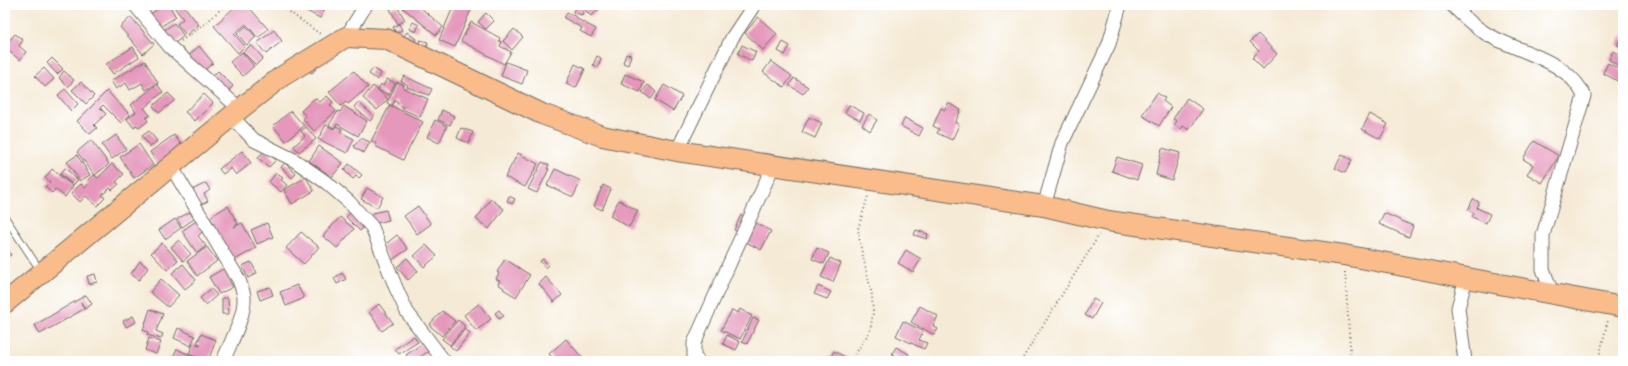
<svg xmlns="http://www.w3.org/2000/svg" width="1628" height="366" font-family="'Patrick Hand',sans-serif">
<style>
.building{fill:#e597bc}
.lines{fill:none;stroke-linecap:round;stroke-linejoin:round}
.service-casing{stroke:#726e66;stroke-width:8}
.minor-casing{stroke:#726e66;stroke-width:15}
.primary-casing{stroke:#726e66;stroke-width:22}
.path{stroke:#726e66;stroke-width:2;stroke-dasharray:1 3;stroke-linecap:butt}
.service{stroke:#fff;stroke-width:6}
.minor{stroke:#fff;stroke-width:13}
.primary{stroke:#f9bc8a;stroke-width:20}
</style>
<rect width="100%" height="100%" fill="#fff"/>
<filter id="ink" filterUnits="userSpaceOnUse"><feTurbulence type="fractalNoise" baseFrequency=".025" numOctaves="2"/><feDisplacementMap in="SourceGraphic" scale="8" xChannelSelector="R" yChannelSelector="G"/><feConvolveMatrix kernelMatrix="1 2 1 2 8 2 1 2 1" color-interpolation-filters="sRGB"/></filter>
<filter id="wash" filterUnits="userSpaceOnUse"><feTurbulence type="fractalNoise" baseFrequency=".012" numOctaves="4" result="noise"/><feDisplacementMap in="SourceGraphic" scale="16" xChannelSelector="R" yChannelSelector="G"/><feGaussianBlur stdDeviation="0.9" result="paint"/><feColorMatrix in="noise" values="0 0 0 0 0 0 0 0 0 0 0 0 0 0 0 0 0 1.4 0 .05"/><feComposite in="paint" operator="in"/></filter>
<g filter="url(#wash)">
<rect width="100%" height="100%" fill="#f5ead5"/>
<g id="blocks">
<!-- building -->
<path class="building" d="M165 5H169L176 17 158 28 150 14Z
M177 5H183L199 25 186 35 177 24 183 19 174 7Z
M237 5H247L268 29 258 38 246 24 234 34 245 46 238 53 214 26Z
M295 5H327L320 18Z
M352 5H365L362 11 351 7Z
M405 5H421L420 7 443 27 436 35 403 8Z
M454 5H473L455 47 439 40Z
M588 5H595L599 9 591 16 584 9Z
M397 6 405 20 398 24 390 9Z
M576 6 584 9 582 15 573 12Z
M486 13 494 21 486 29 478 22Z
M567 13 577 17V19L596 29 591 37 580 31 582 28 564 18Z
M131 17 154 44 143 54 120 27Z
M758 17 777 34 763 50 745 33Z
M413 22 419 25 416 32 409 29Z
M471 22 500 38 499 41 502 42 500 46 511 52 504 64 461 41Z
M174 23 184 36 171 46 162 32Z
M399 24 402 30 396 33 393 27Z
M246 26 256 37 247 45 237 34Z
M514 29 523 37 512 50 503 41Z
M274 30 282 41 266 54 257 43Z
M407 32 416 39 412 43 404 36Z
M15 34 23 40 19 46 26 52 20 60 5 48V45Z
M1258 34 1277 54 1263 69 1252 58 1259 51 1250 42Z
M1623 34V48L1617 45Z
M420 40 428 42 426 49 418 47Z
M783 42 790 46 785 55 778 51Z
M251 45 263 58 256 65 243 52Z
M742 45 756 52 752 61 738 54Z
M199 46 213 63 201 73 187 57Z
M133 47 139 57 113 74 106 64Z
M1613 51 1623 57 1621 67 1609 60Z
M242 52 254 66 243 76 230 62Z
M626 54 631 55 628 65 623 63Z
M597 56 601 58 598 67 593 65Z
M52 58 63 69 57 74 47 63Z
M145 61 158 83 146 90 142 83 130 90 126 83 116 89 111 81Z
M771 61 792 76 784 87 763 72Z
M506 62 527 70 522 84 501 76Z
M1608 63 1623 71V84L1603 73Z
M320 64 312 73 304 67Z
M575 64 585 69 576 88 566 84Z
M44 68 54 79 45 87 35 76Z
M373 68 381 73 378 80 369 74Z
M64 71 74 80 68 87 59 78Z
M218 71 233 86 225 94 210 79Z
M354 71 368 87 348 104 346 102 341 106 329 92Z
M625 74 644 82 640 92 621 84Z
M404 76 432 89 429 95 407 87 408 85 401 81Z
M794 78 808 87 803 94 789 85Z
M387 79 395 83 389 95 378 90 381 84 383 86Z
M81 82 94 96 86 104 72 90Z
M397 82 404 85 403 88 428 99 420 117 402 109 403 107 397 104 398 102 395 100 392 106 387 103Z
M157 84 163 92 144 108 150 115 146 118 148 121 139 128 137 125 134 128 127 119 136 112 131 105Z
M648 85 656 92 651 99 642 92Z
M664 85 682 96 673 111 655 100Z
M373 86 388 99 377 110 363 98Z
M65 89 78 104 71 111 58 95Z
M107 91 130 115 121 123 103 105 100 108 106 114 94 125 97 128 90 134 77 121Z
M168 93 175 100 159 113 153 106Z
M1157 93 1165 98 1163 101 1171 107 1159 126 1142 115Z
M204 94 213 103 195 121 185 112Z
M327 96 333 102 330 105 336 111 314 131 303 119 306 116 301 111 315 98 320 102Z
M1187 98 1203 109 1189 130 1183 126 1181 129 1174 125 1177 121 1173 119Z
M358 102 374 116 370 121 354 107Z
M948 103 961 110 955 122 959 125 952 140 937 133 939 129 933 126 941 108 945 110Z
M390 105 423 122 403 160 375 146 376 143 371 141Z
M849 105 864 113 860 120 845 113Z
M344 106 367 121 358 136 337 124 334 128 329 125 338 111 340 112Z
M442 110 454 116 450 125 438 120Z
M291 111 304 126 286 141 273 126Z
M869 114 877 120 870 131 862 125Z
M1370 114 1388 124 1380 139 1362 129Z
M809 117 822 123 815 138 802 132Z
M905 118 923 128 919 136 901 126Z
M435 120 447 126 439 143 427 137Z
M326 125 334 129 336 126 342 129 340 132 354 139 347 153 318 139Z
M306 127 316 139 299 152 294 146 305 136 301 131Z
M461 128 473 132 469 143 457 138Z
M149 131 157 141 150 147 142 136Z
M116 135 126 149 112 159 102 145Z
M174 135 183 147 158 164 150 152Z
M361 138 370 142 364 153 355 148 354 146Z
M91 140 109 164 95 175 77 152Z
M1534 141 1559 156 1542 183 1527 174 1533 165 1523 159Z
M139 144 153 165 134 178 120 157Z
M319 146 343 163 332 177 309 161Z
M1162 148 1180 153 1172 180 1156 175Z
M265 150 276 160 269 167 258 158Z
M242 151 251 163 236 175 231 168 223 174 219 169Z
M518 153 538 164 525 187 505 177Z
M77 155 90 175 80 181 67 162Z
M1342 155 1352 160 1345 173 1335 168Z
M1117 157 1142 165 1137 180 1112 171Z
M542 162 549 165 547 169H549L537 193 528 189Z
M285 163 296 174 292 178 281 167Z
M112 164 124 174 116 182 119 184 112 190 110 188 102 195 105 198 97 206 86 196 80 202 71 193 81 184 85 188 88 185 86 183 94 175 98 178Z
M349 164 362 175 359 178 356 176 353 179 344 170Z
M65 168 78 180 73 185 60 174Z
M52 169 73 186 65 197 55 189 52 193 45 187 50 182 45 178Z
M555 169 581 181 573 197 547 185Z
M276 173 283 178 281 180 287 185 281 192 269 182Z
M306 177 314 191 292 204 284 190Z
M206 183 210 190 204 194 208 201 200 205 192 190Z
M603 185 611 189 602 210 594 206Z
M367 188 383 197 377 208 361 199Z
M509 196 515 199 512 204 507 201Z
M491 199 504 209 489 229 476 219Z
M1473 199 1479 202 1477 208 1490 214 1486 223 1472 217 1474 213 1468 210Z
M619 200 638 211 629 227 610 216Z
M228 206 238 224 234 227 242 223 256 248 233 261 210 217Z
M418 206 431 224 417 234 404 216Z
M386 210 389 220 372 224 369 214Z
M352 211 366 224 360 231 346 217Z
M190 212 194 219 182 227 177 219Z
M1384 213 1413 226 1409 237 1379 224Z
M741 215 748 218 742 233 734 230Z
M340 217 354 229 337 248 323 236Z
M175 219 181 228 165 239 159 230Z
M196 221 203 231 198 236 206 246 197 253 182 231Z
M754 222 771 231 761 250 744 241Z
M267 223 273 237 257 244 251 230Z
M916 230 928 234 927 239 914 235Z
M301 232 319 247 304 264 286 248Z
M397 235 408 249 392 260 382 247Z
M179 240 191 254 183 261 171 247Z
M162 243 178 260 167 270 151 253Z
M426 245 437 256 424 267 414 256Z
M207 247 217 261 197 276 187 261Z
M817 248 829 253 824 264 812 259Z
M8 249 11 255 5 258V250Z
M906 250 921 259 913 272 898 263Z
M407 258 418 271 408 280 397 267Z
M830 258 841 263 833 282 821 277Z
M505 259 530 275 516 297 503 289 504 288 498 284 500 281 496 279 499 273 497 272Z
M543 259 548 265 545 268 540 261Z
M140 261 148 268 139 280 131 274Z
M251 262 257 273 248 278 242 266Z
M183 264 196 280 185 289 172 273Z
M223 269 233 287 219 294 209 277Z
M342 273 346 279 337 284 334 278Z
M95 274 97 282 89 284 87 276Z
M546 277 562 295 554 302 539 284Z
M161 279 179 295 168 307 150 292Z
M297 285 304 298 286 306 280 292Z
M818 286 831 292 827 299 814 294Z
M270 287 273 295 260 300 257 291Z
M211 289 217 295 206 305 200 298Z
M86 295 92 304 85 309 81 302 84 309 40 334 35 325Z
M222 298H228L229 314H222Z
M1093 299 1101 303 1092 319 1085 315Z
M379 304 393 323 382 331 369 312Z
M479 304 491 319 476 331 464 315Z
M920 306 938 316 933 326 938 329 934 335 911 322Z
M150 309 163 314 156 331 163 334 161 339 147 335 148 332 143 330Z
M740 309 752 316 740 339 721 330 732 310 738 313Z
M499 310 504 316 499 319 495 313Z
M442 311 455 321 442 336 429 325Z
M133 316 136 322 126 327 123 321Z
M753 318 759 320 747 344 742 342Z
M458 320 465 326 450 345 442 339Z
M903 321 923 331 919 340 927 343 924 349 896 336Z
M178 328 195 336 191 346 174 338Z
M465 329 470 333 456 351 450 346Z
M201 334 216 340 208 361 189 354 193 344 200 346V344L197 343Z
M727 335 740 342 736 350 723 344Z
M414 336 418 342 399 354 395 349Z
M149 338 161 342 156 354 145 350Z
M566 339 585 361H555L549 354Z
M423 343 429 351 414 361H410L406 355Z
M896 347 909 354 905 361 892 354Z
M177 349 192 356 189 361H171Z
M834 351 849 359 848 361H828Z"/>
</g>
</g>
<g filter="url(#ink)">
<use href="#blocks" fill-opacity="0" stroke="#726e66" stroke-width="1"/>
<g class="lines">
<defs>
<path id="service" d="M5 217 40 270"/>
<path id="minor" d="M135 5 170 47 240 109
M1452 5C1462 15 1472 25 1485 33 1516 52 1568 59 1584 96L1543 235V269L1552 293
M346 37 366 5
M231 116 254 140 294 160 327 183 349 202 372 227 396 288 407 312 444 361
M677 151 732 38 754 5
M171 166 239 280C241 286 244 292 244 298 245 316 230 344 223 361
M1044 206 1062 143 1109 44 1120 5
M698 361 694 357V343L773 166
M1465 361 1458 308 1466 278"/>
<path id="primary" d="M5 303 240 109 281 77 346 37 386 39 542 114 602 136 677 151 1044 206 1108 221 1344 255 1623 307"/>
</defs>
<!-- service casing -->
<use href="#service" class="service-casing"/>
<!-- minor casing -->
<use href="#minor" class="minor-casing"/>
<!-- primary casing -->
<use href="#primary" class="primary-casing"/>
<!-- path -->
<path class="path" d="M280 5 320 34
M181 41 206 23 225 5
M1345 272 1351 361
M851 361 870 331 873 313 872 295 860 244 858 229 868 196
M1021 361 1099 235
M1598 361 1608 320"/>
<!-- service -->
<use href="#service" class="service"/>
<!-- minor -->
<use href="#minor" class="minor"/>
<!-- primary -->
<use href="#primary" class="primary"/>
</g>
</g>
<!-- margin -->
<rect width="1628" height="366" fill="none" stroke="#fff" stroke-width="20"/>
</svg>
